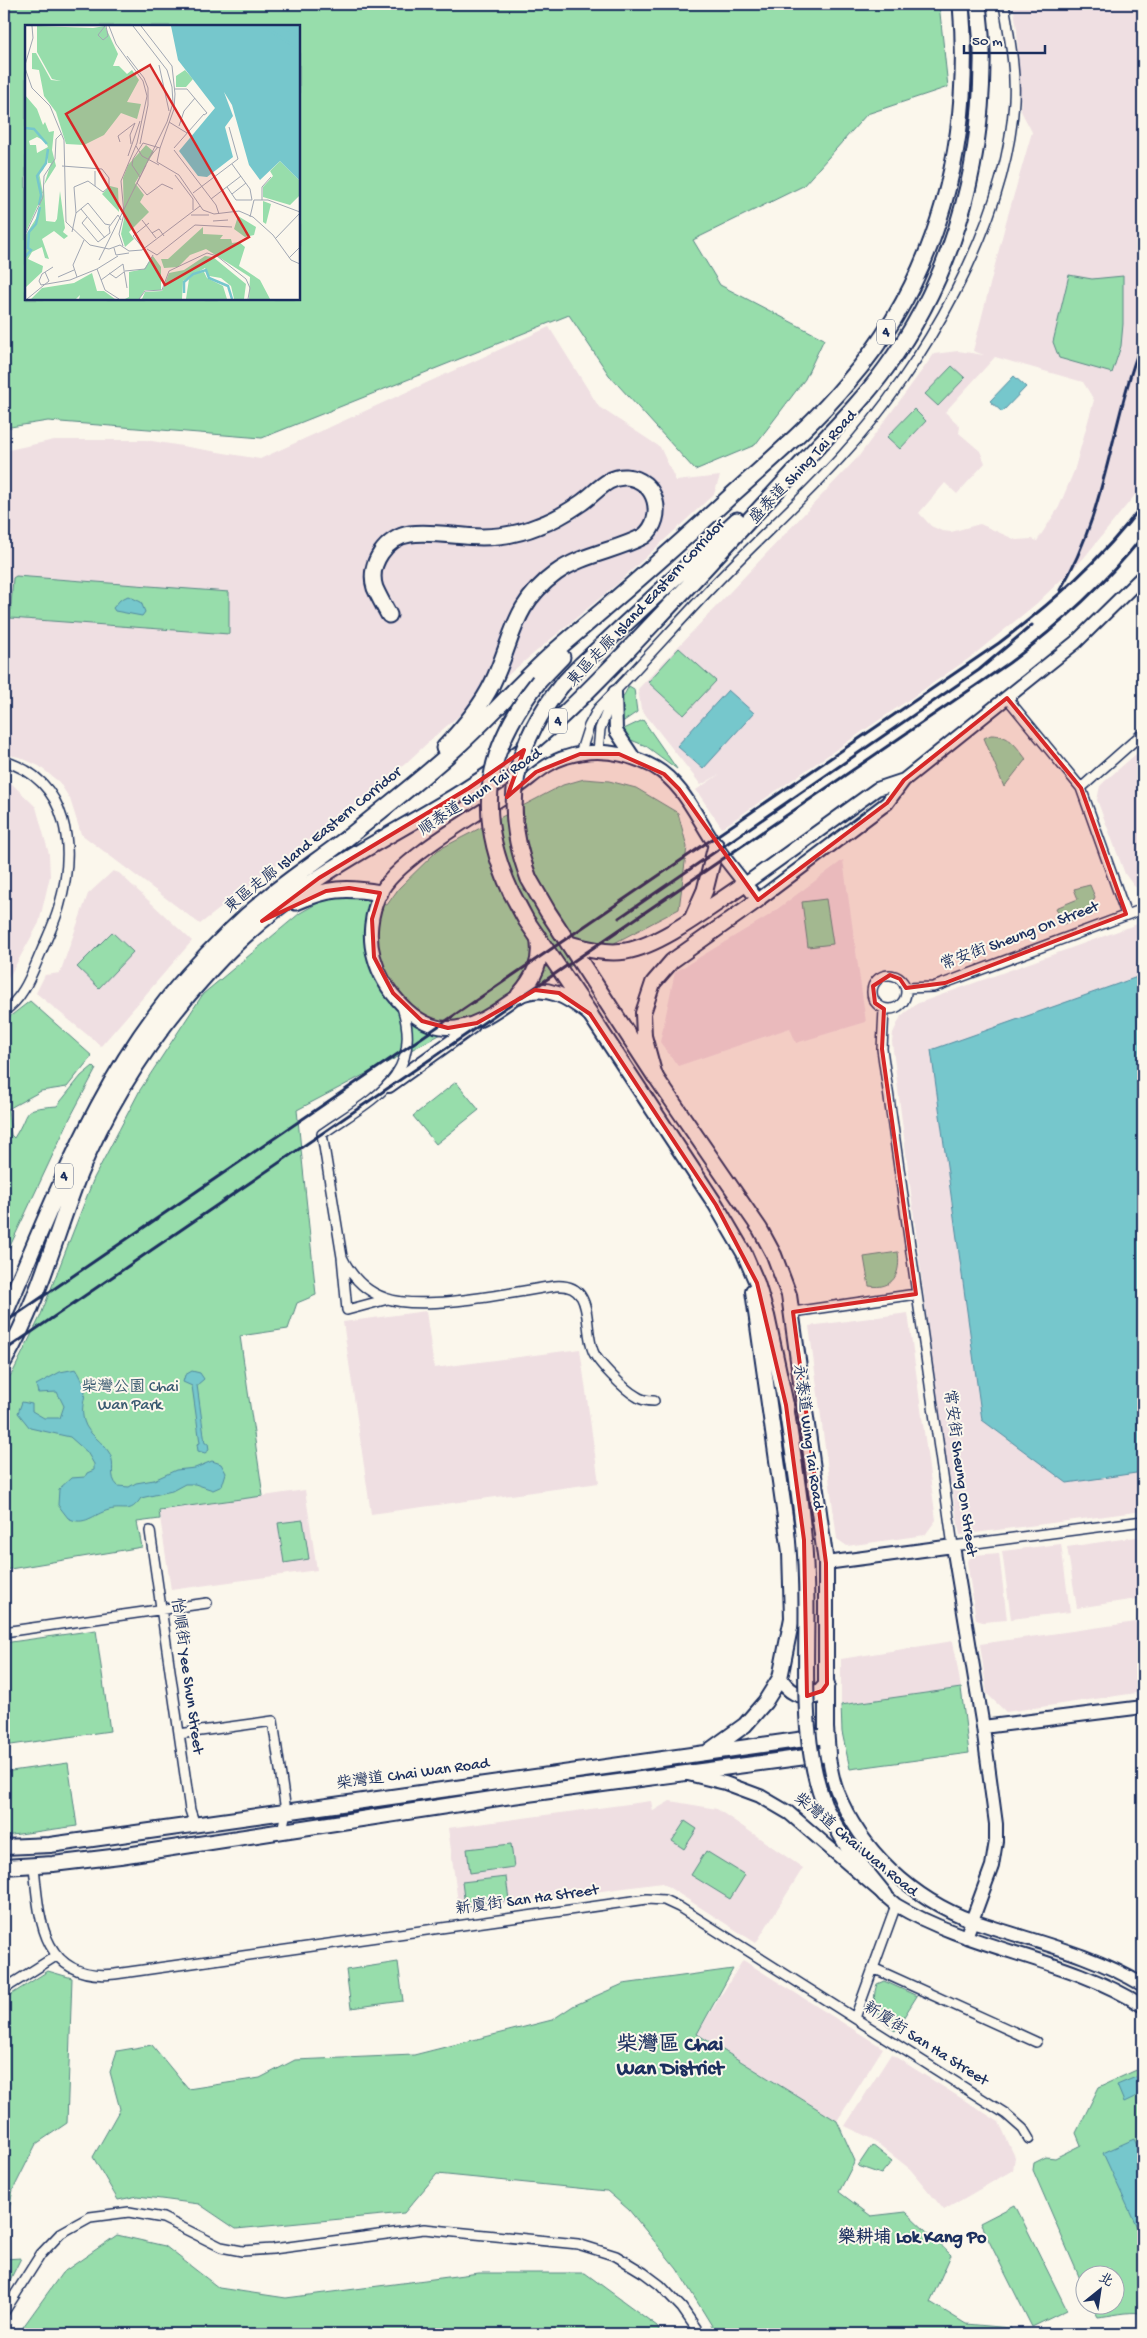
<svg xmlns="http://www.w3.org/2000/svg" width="1147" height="2338" font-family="'Gochi Hand','LXGW WenKai TC',sans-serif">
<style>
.built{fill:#efdfe2;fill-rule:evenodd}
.green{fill:#97ddab;stroke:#598684;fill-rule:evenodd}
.water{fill:#76c7cc;stroke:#528aa0}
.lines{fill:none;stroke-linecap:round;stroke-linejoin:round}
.street-casing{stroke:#1b2f5e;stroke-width:12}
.secondary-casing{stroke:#1b2f5e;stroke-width:16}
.primary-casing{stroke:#1b2f5e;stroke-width:18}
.highway-casing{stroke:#1b2f5e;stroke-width:19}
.street{stroke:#fbf7ec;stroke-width:9}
.secondary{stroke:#fbf7ec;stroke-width:12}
.primary{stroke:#fbf7ec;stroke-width:14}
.highway{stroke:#fbf7ec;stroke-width:15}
.rail{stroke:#1b2f5e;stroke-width:3}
.primary-bridge-casing{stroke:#1b2f5e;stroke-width:18;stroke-linecap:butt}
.highway-bridge-casing{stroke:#1b2f5e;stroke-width:19;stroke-linecap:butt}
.primary-bridge{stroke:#fbf7ec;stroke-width:14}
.highway-bridge{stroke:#fbf7ec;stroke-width:15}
.marked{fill:#d62828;fill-opacity:0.2;stroke:#d62828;stroke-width:4;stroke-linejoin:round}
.labels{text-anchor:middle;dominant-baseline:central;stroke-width:4;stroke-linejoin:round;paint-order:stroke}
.shield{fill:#fbf7ec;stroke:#5e6b89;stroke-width:1}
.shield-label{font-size:15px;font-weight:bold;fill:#1b2f5e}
.street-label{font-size:16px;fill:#1b2f5e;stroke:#fbf7ec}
.park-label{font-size:16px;fill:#3a5a71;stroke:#fbf7ec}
.neighbourhood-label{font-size:18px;font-weight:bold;fill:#1b2f5e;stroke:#fbf7ec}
.district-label{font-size:21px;font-weight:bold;fill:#1b2f5e;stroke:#fbf7ec}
.inset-river{fill:none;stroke:#76c7cc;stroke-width:2.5}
.inset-road{fill:none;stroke:#a1a7b3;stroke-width:1}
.view{fill:#d62828;fill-opacity:0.15;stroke:#d62828;stroke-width:2.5}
.inset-edge{fill:none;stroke:#1b2f5e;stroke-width:2.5}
</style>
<rect width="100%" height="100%" fill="#fbf7ec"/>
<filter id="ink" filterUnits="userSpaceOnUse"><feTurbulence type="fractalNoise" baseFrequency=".02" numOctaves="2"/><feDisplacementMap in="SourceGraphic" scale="10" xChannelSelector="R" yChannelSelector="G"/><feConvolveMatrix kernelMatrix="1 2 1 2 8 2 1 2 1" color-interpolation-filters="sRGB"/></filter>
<g filter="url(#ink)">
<!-- built -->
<path class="built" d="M1013 4H1143V485L1083 559 1036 604 971 657 722 828 696 790 720 774 701 785 641 709 638 689 859 456 934 354 958 351 984 355 973 351 1006 222 1032 132 1021 111 1017 29ZM995 357 1083 382 1094 400 1074 471 1059 507 1037 541 1032 539 1016 540 980 524 951 532 942 531 931 526 919 513 945 483 957 494 985 463 980 451 959 433 960 426 945 412Z
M549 327 599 407 660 447 676 481 720 476 714 494 617 584 436 735 390 778 200 924 81 834 70 799 59 782 39 766 19 757 4 754V451L54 440H146L260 459Z
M1143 748V892L1134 886 1125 874 1097 800 1100 786 1105 781Z
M4 782 11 783 36 807 49 854 50 876 39 923 4 986Z
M843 860 866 1022 796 1043 790 1028 678 1066 660 1042 675 972 768 916Z
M113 871 119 873 192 941 101 1046 36 993 45 975 60 973 88 894Z
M1143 922V1511L960 1535 941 1431 892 1042 893 1033 901 1016 916 1004Z
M426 1311 434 1368 580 1349 599 1483 371 1514 343 1322Z
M908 1313 936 1520 925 1535 847 1546 837 1539 809 1326Z
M305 1490 317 1570 171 1590 159 1511Z
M1143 1536V1598L1077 1608 1067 1547Z
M1061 1544 1070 1612 1011 1619 1002 1551Z
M999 1553 1007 1620 983 1622 976 1620 967 1561 974 1555Z
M1143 1621V1692L1006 1712 987 1694 980 1644Z
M953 1641 961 1688 841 1705V1659Z
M651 1801 653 1811 670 1801 717 1809 803 1868 756 1943 662 1883 459 1910 448 1828Z
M743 1960 883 2048 837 2121 697 2034Z
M891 2054 999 2122 1015 2157 1013 2170 944 2210 910 2169 872 2139 845 2126Z"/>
<!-- green -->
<path class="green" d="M4 4H939L948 87 867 114 803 186 693 240 720 285 824 339 805 379 755 445 695 470 609 375 569 315 262 438 48 421 4 428ZM26 26H299V299H26Z
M1069 275 1092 279 1123 276V324L1121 346 1112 373 1059 358 1053 342Z
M952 366 965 378 938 406 925 394Z
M914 409 926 421 900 449 887 437Z
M16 576 229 592V634L10 618 13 578Z
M679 648 716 681 684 715 648 682Z
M629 686 634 689 637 712 621 723 619 704Z
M643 720 677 769 646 746 626 738 624 729Z
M991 735C1010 735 1015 745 1026 759L1004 787 984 738Z
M584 779 609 781 636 788 678 813 687 847 679 909 297 1110 316 1295 297 1303 288 1329 240 1336 263 1496 159 1510 160 1519 137 1522 142 1547 4 1570V1384L13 1372 40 1317 94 1178 140 1090 203 994 300 913 334 894 387 905 399 888 438 850 563 785Z
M1090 885 1095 897C1088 914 1079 917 1063 924L1056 908 1078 899 1074 889Z
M826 899 833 944 808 947 802 902Z
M112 932 133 952 99 988 77 967Z
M30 1001 92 1056 67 1087 41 1091 8 1109 11 1135 14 1138C32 1110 18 1109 57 1106L81 1076 93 1066 96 1069 70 1118 4 1259V1021Z
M456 1082 479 1110 436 1144 413 1116Z
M898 1252C901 1273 894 1290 869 1286L864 1257Z
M303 1520 309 1559 284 1563 278 1523Z
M96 1630 110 1731 4 1746V1643Z
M961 1688 969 1753 850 1769 842 1732 841 1705Z
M68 1763 77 1826 5 1836 4 1772Z
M685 1821 697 1829 684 1849 672 1841Z
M511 1844 514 1867 470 1873 467 1849Z
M706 1851 745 1875 730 1899 691 1875Z
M506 1877 509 1900 465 1906 462 1882Z
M398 1962 403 2001 351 2008 346 1970Z
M733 1969 697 2034 837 2121 855 2161 839 2192 871 2216 906 2212 951 2255 930 2302 966 2324 1011 2328 1013 2334H717L677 2269 629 2210 607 2191 437 2174 404 2213 236 2229 199 2204 138 2196 118 2200 93 2157 120 2109 110 2072 117 2051 152 2045 188 2089 260 2078 295 2060 414 2055 552 2020 573 2006 623 1984Z
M48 1971 72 1978 67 2123 36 2144 13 2190 4 2233V1999Z
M884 1981 917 1996 895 2031C878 2019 870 2004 877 1984Z
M1143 2067V2320L1139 2313C1130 2311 1109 2316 1098 2317L1092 2306H1114V2276H1084V2288L1033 2170 1034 2163 1046 2157 1055 2158 1081 2145 1076 2133 1099 2087Z
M872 2145 892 2161 881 2174 858 2166Z
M1015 2205 1067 2310 1032 2327 980 2223Z
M117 2235 165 2246 219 2288 286 2298 479 2273H585L657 2326 661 2334H18L62 2273Z
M21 2258 4 2292V2293V2259Z"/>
<!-- water -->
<path class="water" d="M1014 376 1026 387 1002 412 990 401Z
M128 596 141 602 145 612 142 616 115 611 113 608 120 600Z
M728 690 754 713 703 769 677 746Z
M1143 975V1472L1067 1483 982 1420 931 1050Z
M76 1369C94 1397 78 1398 84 1421 88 1435 103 1441 110 1454 116 1465 108 1477 118 1486L129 1487 136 1483 154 1480 176 1470 195 1468 212 1461 221 1464 226 1473 222 1486 213 1490 195 1484H185L172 1491 141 1498C130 1515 124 1506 109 1510 93 1514 85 1527 68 1518L58 1505 59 1489 71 1478 85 1477 87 1473 94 1470V1464L87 1452 70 1437 30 1428 18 1413 22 1402 32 1404V1411L44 1418H60L64 1406 57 1392 38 1393 36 1385 60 1372Z
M192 1371 200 1373 204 1379 197 1385 205 1443H208L209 1450 205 1453 198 1451 197 1444 200 1443 192 1386 183 1382 185 1375Z
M1143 2074V2093L1124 2102 1117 2085Z
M1134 2139 1143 2158V2224L1137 2227 1103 2153Z"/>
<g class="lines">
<defs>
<path id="street" d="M1007 698 1081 788 1126 914
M598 752 600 729 611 701
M580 754 589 726 598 709C637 669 674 627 712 587 754 543 800 502 841 457 922 369 1007 223 1014 101 1016 69 1009 35 1004 4
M4 761C70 781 76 849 59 907 55 922 48 936 42 950 32 972 25 997 4 1011
M1081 788 1143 733
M872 992a17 17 0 1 1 34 0a17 17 0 1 1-34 0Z
M906 988 933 987 945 983 1143 909
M884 1009 882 1049 953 1546 1143 1521
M342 1257C351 1276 365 1291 385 1298 422 1312 514 1292 555 1286 596 1283 583 1327 593 1351 597 1362 625 1390 636 1396 641 1400 648 1401 654 1401
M388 1299 347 1310 342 1257 322 1134C370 1100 425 1077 402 1007
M793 1312 916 1294
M150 1531 190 1810 195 1825
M4 1632 207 1603
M179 1734 273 1721 286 1811 282 1832
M34 1866C39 1919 42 1982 115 1974L647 1899 664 1900 679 1907 1006 2114 1023 2129 1029 2139
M873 1968 1036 2042
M4 1989 56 1956
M855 2018 896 1905
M4 2312 41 2254 61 2233 90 2217 129 2212 163 2218 221 2247 242 2251 273 2249 424 2229 578 2244 616 2256 644 2273 660 2285 682 2308 700 2334"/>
<path id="secondary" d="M615 692 616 731 634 758
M745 884 877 789 904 780
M519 995C497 1010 476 1028 448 1028 414 1028 382 988 374 957 368 937 371 913 380 894 395 861 480 813 513 791 531 779 545 763 566 757 596 747 627 753 654 767 684 784 697 819 716 846 729 865 744 882 758 900L887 803 904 780 1076 642 1143 576
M389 1086 473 1026
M826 1563 953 1546 983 1727 996 1824V1841L992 1866 966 1937
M983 1727 1143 1707
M828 1754C831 1766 832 1779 837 1791 861 1851 913 1899 973 1921 1031 1941 1090 1953 1143 1985
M688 1774 725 1783 760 1796 789 1813 896 1905C973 1951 1067 1957 1143 2006"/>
<path id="primary" d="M519 995C546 983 568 997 590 1014L716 1205 744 1253 757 1283 767 1316 786 1405
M780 1678C789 1693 799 1697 816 1696L827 1684
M709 1751 745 1725 765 1702 780 1678 792 1618 790 1552 753 1291
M826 1809 851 1853 885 1895
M4 1847 50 1845 826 1736
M4 1867 53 1864 120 1856 505 1797 828 1754 826 1728V1563L789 1295 774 1255 760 1229 655 1076 644 1036 643 1013 653 983 672 961 758 900"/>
<path id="highway" d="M389 615C384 606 379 597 375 588 367 564 387 537 410 534 433 531 458 537 482 537 501 537 521 533 538 526 553 521 568 512 581 503 596 493 607 476 626 477 657 479 666 518 644 536 616 551 582 554 556 573 511 606 514 639 492 684 481 707 462 729 444 748
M539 681 562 657
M561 686 581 665 737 520
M529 879 548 912 655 1076
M511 892 526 920 590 1014
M296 902C327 888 347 887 380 893
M693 917 705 890 716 846
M569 944C587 949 606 954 626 951 664 944 712 905 745 884
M519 995C534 978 543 961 538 937
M4 1315C57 1196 99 1074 188 975 212 948 238 922 267 898 297 873 331 852 361 827 394 800 428 774 459 745 494 713 525 677 562 645 620 596 677 546 733 494 773 458 814 423 848 382 939 277 973 141 961 4
M4 1361C38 1303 55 1236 79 1174 110 1098 155 1030 211 969 242 935 279 905 317 879 378 838 445 807 504 764 549 732 587 692 626 652 656 620 686 589 716 556 746 524 775 492 805 460 833 430 862 401 886 368 951 279 981 174 982 65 983 45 980 24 978 4"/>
</defs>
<!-- street casing -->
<use href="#street" class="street-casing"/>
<!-- secondary casing -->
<use href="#secondary" class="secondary-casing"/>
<!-- primary casing -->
<use href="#primary" class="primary-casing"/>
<!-- highway casing -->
<use href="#highway" class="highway-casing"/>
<!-- street -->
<use href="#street" class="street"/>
<!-- secondary -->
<use href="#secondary" class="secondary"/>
<!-- primary -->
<use href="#primary" class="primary"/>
<!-- highway -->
<use href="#highway" class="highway"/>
<!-- rail -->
<path class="rail" d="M1060 590C1106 514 1111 421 1143 339
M619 918 979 670 1032 625
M4 1323 999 643C1053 602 1103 558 1143 504
M4 1351 1009 663C1059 626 1104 585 1143 536"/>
<defs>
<path id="primary-bridge" d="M786 1405C794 1463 805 1521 806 1579 809 1656 797 1737 826 1809"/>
<path id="highway-bridge" d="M529 879C501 807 513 746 561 686
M511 892C474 812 485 749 539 681"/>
</defs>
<!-- primary-bridge casing -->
<use href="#primary-bridge" class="primary-bridge-casing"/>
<!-- highway-bridge casing -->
<use href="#highway-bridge" class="highway-bridge-casing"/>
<!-- primary-bridge -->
<use href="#primary-bridge" class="primary-bridge"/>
<!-- highway-bridge -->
<use href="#highway-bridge" class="highway-bridge"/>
</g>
</g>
<!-- marked area -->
<path class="marked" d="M1007 698 1081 788 1126 914 945 983 906 988 900 979 890 975 873 986 875 1003 884 1009 882 1049 916 1294 793 1312 826 1563 827 1684 822 1691 807 1696 804 1540 786 1405 757 1283 716 1205 590 1014 559 993 535 990 477 1023 448 1028 422 1021 393 993 374 957 372 919 380 893 349 888 326 891 262 921 319 878 469 788 524 750 507 797 536 772 580 754H619L664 774 679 789 758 900 887 803 904 780Z"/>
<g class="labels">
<!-- shield labels -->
<g class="shield">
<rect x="877" y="319.5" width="18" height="25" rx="4"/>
<rect x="549" y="708.5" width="18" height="25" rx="4"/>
<rect x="55" y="1163.5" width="18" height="25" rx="4"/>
</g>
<g class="shield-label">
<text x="886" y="332">4</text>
<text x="558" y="721">4</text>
<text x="64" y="1176">4</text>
</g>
<!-- street labels -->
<g class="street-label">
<text transform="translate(804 468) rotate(-47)">盛泰道 Shing Tai Road</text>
<text transform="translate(647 604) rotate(-47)">東區走廊 Island Eastern Corridor</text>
<text transform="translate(481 793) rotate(-34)">順泰道 Shun Tai Road</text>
<text transform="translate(314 841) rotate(-39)">東區走廊 Island Eastern Corridor</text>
<text transform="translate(1020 937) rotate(-21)">常安街 Sheung On Street</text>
<text transform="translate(807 1437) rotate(82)">永泰道 Wing Tai Road</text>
<text transform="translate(959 1473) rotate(82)">常安街 Sheung On Street</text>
<text transform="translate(186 1676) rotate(82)">怡順街 Yee Shun Street</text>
<text transform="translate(413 1775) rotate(-8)">柴灣道 Chai Wan Road</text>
<text transform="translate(855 1846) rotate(39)">柴灣道 Chai Wan Road</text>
<text transform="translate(527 1901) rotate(-8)">新廈街 San Ha Street</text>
<text transform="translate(925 2045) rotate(32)">新廈街 San Ha Street</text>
</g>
<!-- park labels -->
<g class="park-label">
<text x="130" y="1388">柴灣公園 Chai<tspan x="130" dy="18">Wan Park</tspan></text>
</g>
<!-- neighbourhood labels -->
<g class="neighbourhood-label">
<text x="912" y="2238">樂耕埔 Lok Kang Po</text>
</g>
<!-- district labels -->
<g class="district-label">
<text x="670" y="2046">柴灣區 Chai<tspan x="670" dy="24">Wan District</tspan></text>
</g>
</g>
<!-- overview -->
<g transform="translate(25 25)">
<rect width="275" height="275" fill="#fbf7ec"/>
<path d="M12 1 68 3 80 1 93 29 88 41H94L102 49 107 45 114 55 102 77 116 79 112 94 96 88 79 110 59 120 41 119 31 87 19 71 14 45 7 44V28H11L26 55 36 56 27 54 12 27ZM160 45 168 54 161 62H151V51ZM0 70 12 84 18 100 20 97 24 107 29 106 27 125 31 141 19 160 26 138H23V129L18 145 14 147 18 169 0 209ZM12 112 20 116 23 122 12 128 11 120H5L4 116ZM121 120 129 127 110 158 119 170 115 177 124 187 104 207 109 214 100 222 96 209 99 194 98 153 103 140ZM255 136 275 156V170L265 180 238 172V162L248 151 245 146ZM85 161 93 163 94 187 77 169ZM19 162 21 196 30 197 32 194 35 166 40 203 38 207 43 211 39 214 29 206 17 214 24 234 20 233 17 222 7 227 3 234 18 241 17 247 0 263V211L12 192ZM238 176 246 179 241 199 238 197ZM213 191 231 202 229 210 220 212 209 204ZM178 202V209L198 210 195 214H206L207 218 214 217 220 222 214 241 235 255 245 274H224L225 252 181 224 165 230 153 242 139 243 136 234H143ZM128 231 136 242V265H120L114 274H100L104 272V247L119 244ZM180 231 188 232 221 259 219 274H209L206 261 196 253 184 251 180 243 158 256 157 274H117L120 267 137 266 144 248 159 245ZM179 247 182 253 198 261 202 274H161L164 254 170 248ZM67 248 72 266H79L90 274H54L55 270 51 274H6L17 263 49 258Z" fill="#97ddab" fill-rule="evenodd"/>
<path d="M146 1H275V156L255 136 235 155 224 140 207 80 199 67 208 91 200 102 208 132 182 152 173 151 154 126 190 83 153 35Z" fill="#76c7cc"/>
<path class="inset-river" d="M238 1 275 25M256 1 275 13M0 103 9 104 22 119M14 180 16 170 12 151 21 138 23 124M0 232 6 225 3 223 4 207 11 199 15 182M159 268V257L168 249 181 245 184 253 203 261 207 274"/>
<path class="inset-road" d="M80 1 73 10 78 15 83 11 81 1M84 1 91 19 118 56 122 71 112 118 96 156 99 189 94 209 98 221M102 31 119 53 123 63V80L115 119M0 40 8 13 7 1M134 40 144 86M0 43 7 63 25 81 39 115 41 197 65 220 84 224 95 220 104 226 117 225 175 181M150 64H162L182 88 179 90M144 97 162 108M154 101 159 86 170 73M95 117 93 111 110 98M106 119 105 110 110 98M111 121 117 131 134 140M135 123 132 137 154 150 178 185 189 189 214 186 228 192 248 210 266 235 275 239M149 123 179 89M149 125 191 180 194 189M103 131 115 96M123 134 133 122M121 140 112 158 122 170 137 159 148 164M37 141 77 144 84 153V162L78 167 63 156 49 162 51 188 47 207M150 150 168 174V185M115 152 107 140 108 134 118 118 135 123 149 84 150 69 147 41 116 1M70 161V146M202 162 211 175H227L225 164 207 139M168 168 213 134 204 102M207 169 221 158M186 174 216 151M237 175V162L246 152M56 184 80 213M51 188 63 178 80 199 85 200M166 190H184M62 192 57 198 73 217 85 208 84 202 93 190 96 195M225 192 229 175H243L275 187M117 195 131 213M188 196 203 195M127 208 134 204 139 211M0 210 18 172 19 151 30 134 31 114 36 109M250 214 275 188M89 223 91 230 104 228M118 223 108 211 124 198M122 224 132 230 170 200 207 202M264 233 275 222M74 235 142 97 148 78 147 62 142 45 108 1M28 242 17 249 14 256 16 260 45 255 72 244 93 231M72 244 80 265 94 274M100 246 120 244 128 230M84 248 91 253 99 247M33 252 49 245M52 252 48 240 59 215M76 255 98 239 102 263M2 274 24 256 20 247M114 274 120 266 137 265 144 246 182 228 192 231 221 254 225 263 223 274"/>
<path class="view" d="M125 40 224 212 140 260 41 89Z"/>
<rect width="275" height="275" class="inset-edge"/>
</g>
<!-- margin -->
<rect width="1147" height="2338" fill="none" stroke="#fbf7ec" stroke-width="20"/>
<rect x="10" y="10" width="1127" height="2318" fill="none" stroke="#1b2f5e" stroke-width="2" filter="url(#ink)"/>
<!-- north arrow -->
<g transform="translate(1100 2290) rotate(30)"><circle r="24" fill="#fbf7ec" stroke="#a1a7b3"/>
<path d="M0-4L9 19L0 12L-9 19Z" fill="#1b2f5e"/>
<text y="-8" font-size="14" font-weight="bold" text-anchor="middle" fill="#1b2f5e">北</text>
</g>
<!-- scale -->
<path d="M964 45v8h81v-8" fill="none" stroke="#1b2f5e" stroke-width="2.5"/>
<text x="972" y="45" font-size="15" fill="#1b2f5e" stroke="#fbf7ec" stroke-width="4" paint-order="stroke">50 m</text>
</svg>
